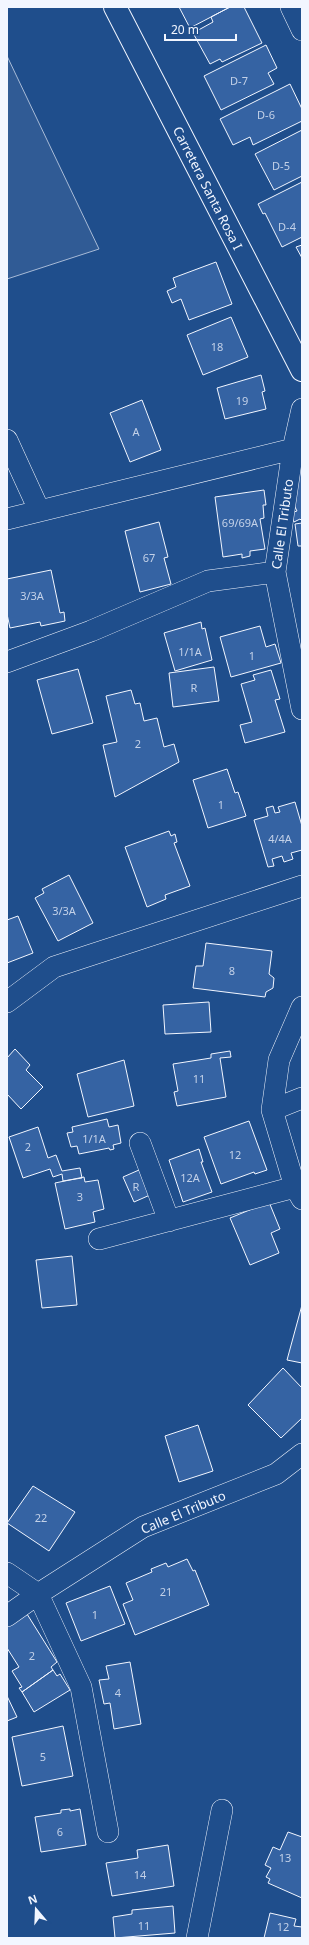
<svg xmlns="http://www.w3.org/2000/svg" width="309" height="1945" font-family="'Noto Sans',sans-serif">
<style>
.green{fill:#305b95;stroke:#a8bbd7}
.building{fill:#3563a3;stroke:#f2f6ff}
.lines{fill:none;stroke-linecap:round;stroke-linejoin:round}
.street-casing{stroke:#f2f6ff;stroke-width:22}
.secondary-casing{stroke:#f2f6ff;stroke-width:24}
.street{stroke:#1f4e8c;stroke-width:21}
.secondary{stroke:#1f4e8c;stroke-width:22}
.labels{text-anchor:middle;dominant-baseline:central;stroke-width:3;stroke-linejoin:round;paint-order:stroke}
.number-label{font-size:11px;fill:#c3d1e8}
.street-label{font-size:13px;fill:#f2f6ff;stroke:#1f4e8c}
</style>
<rect width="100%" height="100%" fill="#1f4e8c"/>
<!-- green -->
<path class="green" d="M7 56 99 249 7 279Z"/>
<!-- building -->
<path class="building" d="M179 7H230L190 28Z
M230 7H244L262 43 222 62 220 59 210 64 193 33 213 22 211 17Z
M266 45 277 68 268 73 274 84 221 110 204 76Z
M290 84 302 109V121L253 145 250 137 233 145 220 119Z
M302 130V176L274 190 255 154Z
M302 182V237L282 247 265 213 263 214 258 204Z
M302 245V258L296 247Z
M216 262 232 304 189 320 181 299 172 303 167 291 176 287 173 278Z
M231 317 248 357 203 375 187 335Z
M261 375 265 391 262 392 266 409 225 419 217 388Z
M142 400 161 450 130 462 110 413Z
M302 467V521L300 519 294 522 291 513 297 511 292 501 295 470Z
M264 490 266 505H263L264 518 260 519 265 549 250 551V556L242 558V554L223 557 215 497Z
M159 522 168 557 164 558 171 584 140 592 125 531Z
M302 523V546H298L295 524Z
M51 570 60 613 64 612 65 621 41 626 40 622 10 628 7 614V579Z
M201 622 202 629 205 628 212 660 175 671 164 633Z
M260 626 266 647 275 644 281 663 231 677 220 637Z
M214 667 219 701 173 707 169 673Z
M78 669 93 723 52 734 37 680Z
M271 670 280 699 275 700 285 732 245 743 240 725 252 722 241 684 255 680 253 675Z
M131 690 135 704 140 703 144 721 157 718 164 747 174 744 179 762 115 797 103 745 117 742 106 696Z
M227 769 235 793 238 792 246 816 208 828 193 780Z
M295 802 302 826V850L291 853 293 859 284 862 282 856 272 859 274 866 268 867 254 820 268 816 266 808 273 806 275 813 280 812 278 807Z
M169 831 171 836 175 834 177 842 174 843 190 886 165 895 166 899 147 907 125 847Z
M69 875 93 923 58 941 35 898 44 893 42 889Z
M18 916 33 953 7 963V920Z
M206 943 272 951 269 974 274 978 273 988 266 992 265 997 193 988 196 966H203Z
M209 1002 211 1032 165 1034 163 1005Z
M15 1049 30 1065 26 1070 43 1087 21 1109 7 1094V1058Z
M230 1051 231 1057 220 1058 226 1097 177 1106 174 1092 178 1091 173 1064 211 1058V1054Z
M124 1060 134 1106 88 1117 77 1074Z
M107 1119 109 1127 118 1125 121 1143 113 1145 114 1149 110 1150 109 1148 79 1154 77 1146 71 1147 67 1133 73 1132 72 1127Z
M249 1121 267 1170 255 1174 254 1172 221 1184 204 1137Z
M38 1127 48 1158 56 1155 62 1171 80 1168 82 1178 63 1181 62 1174 53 1177 50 1169 23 1178 9 1137Z
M199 1149 203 1162H201L212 1192 183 1202 169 1160Z
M139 1170 150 1195 134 1202 123 1177Z
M84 1177 85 1182 98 1180 104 1209 93 1212 95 1222 65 1229 55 1183Z
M269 1202 280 1229 271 1233 279 1253 250 1265 230 1218Z
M72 1256 77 1305 42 1308 36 1260Z
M302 1305V1363L287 1360Z
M283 1368 302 1388V1418L281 1438 248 1405Z
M198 1425 213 1471 179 1482 165 1436Z
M33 1486 75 1512 49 1551 7 1523Z
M187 1559 193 1571 195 1570 209 1605 135 1635 123 1604 133 1600 126 1583 152 1572 151 1569 166 1563 168 1567Z
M110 1586 125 1624 81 1641 66 1603Z
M27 1614 57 1662 51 1667 53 1670 22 1692 19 1688 22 1687 12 1671 19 1667 7 1648V1626Z
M130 1662 141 1724 114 1729 110 1703 104 1704 99 1680 109 1679 106 1666Z
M53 1670 57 1676 60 1674 70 1690 34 1712 22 1692Z
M7 1696 17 1717 7 1721Z
M63 1726 73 1776 22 1786 12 1737Z
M70 1809V1811L80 1809 86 1845 41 1852 35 1817 61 1813V1810Z
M288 1832 302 1837V1898L268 1883 270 1879 266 1877 271 1868 265 1865 273 1847 280 1850Z
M168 1845 174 1886 112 1896 106 1863 138 1858 137 1850Z
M173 1906 175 1933 115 1938 113 1917 132 1914V1910Z
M270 1913 296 1919 294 1926 302 1927V1938H264Z"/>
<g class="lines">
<defs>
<path id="street" d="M291 7 302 30
M302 409 293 449 275 572 302 709
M7 440 39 510
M7 519 293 449
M7 662 91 631 208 581 275 572
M7 1002 54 967 302 886
M302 1007 279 1060 272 1110 295 1187 302 1199
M272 1110 302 1098
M140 1143 169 1221
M99 1239 295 1187
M7 1573 38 1594 81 1687 108 1832
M7 1616 38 1594 143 1527 276 1474 302 1454
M197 1938 222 1810"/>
<path id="secondary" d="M115 7 302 370"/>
</defs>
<!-- street casing -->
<use href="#street" class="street-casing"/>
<!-- secondary casing -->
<use href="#secondary" class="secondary-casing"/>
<!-- street -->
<use href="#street" class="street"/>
<!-- secondary -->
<use href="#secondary" class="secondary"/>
</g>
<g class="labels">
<!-- number labels -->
<g class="number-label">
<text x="239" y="80">D-7</text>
<text x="266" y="114">D-6</text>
<text x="281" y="165">D-5</text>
<text x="287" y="226">D-4</text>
<text x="217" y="346">18</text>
<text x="242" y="400">19</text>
<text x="136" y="431">A</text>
<text x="240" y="522">69/69A</text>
<text x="149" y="557">67</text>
<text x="32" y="595">3/3A</text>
<text x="190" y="651">1/1A</text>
<text x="252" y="655">1</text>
<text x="194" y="687">R</text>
<text x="138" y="743">2</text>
<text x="221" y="804">1</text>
<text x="280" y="838">4/4A</text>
<text x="64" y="910">3/3A</text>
<text x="232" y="970">8</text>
<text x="199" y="1078">11</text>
<text x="94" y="1138">1/1A</text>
<text x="28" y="1146">2</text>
<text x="235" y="1154">12</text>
<text x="190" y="1177">12A</text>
<text x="136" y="1186">R</text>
<text x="80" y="1196">3</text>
<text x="41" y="1517">22</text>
<text x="166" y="1591">21</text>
<text x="95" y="1614">1</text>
<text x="32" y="1655">2</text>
<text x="118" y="1692">4</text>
<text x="43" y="1756">5</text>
<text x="60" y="1831">6</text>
<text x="285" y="1857">13</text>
<text x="140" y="1874">14</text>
<text x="144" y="1925">11</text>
<text x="283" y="1926">12</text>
</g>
<!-- street labels -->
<g class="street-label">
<text transform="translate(208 188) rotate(63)">Carretera Santa Rosa I</text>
<text transform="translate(282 524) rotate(-82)">Calle El Tributo</text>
<text transform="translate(183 1512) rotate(-23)">Calle El Tributo</text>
</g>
</g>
<!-- border -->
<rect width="309" height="1945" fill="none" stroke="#f2f6ff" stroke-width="16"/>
<!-- north arrow -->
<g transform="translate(36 1909) rotate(341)" stroke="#1f4e8c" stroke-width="3" paint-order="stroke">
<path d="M0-3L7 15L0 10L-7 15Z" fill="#f2f6ff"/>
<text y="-6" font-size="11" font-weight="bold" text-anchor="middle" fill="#f2f6ff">N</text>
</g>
<!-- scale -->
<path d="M165 34v6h71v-6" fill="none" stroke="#f2f6ff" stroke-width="2"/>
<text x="171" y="34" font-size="12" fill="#f2f6ff" stroke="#1f4e8c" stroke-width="3" paint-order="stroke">20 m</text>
</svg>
